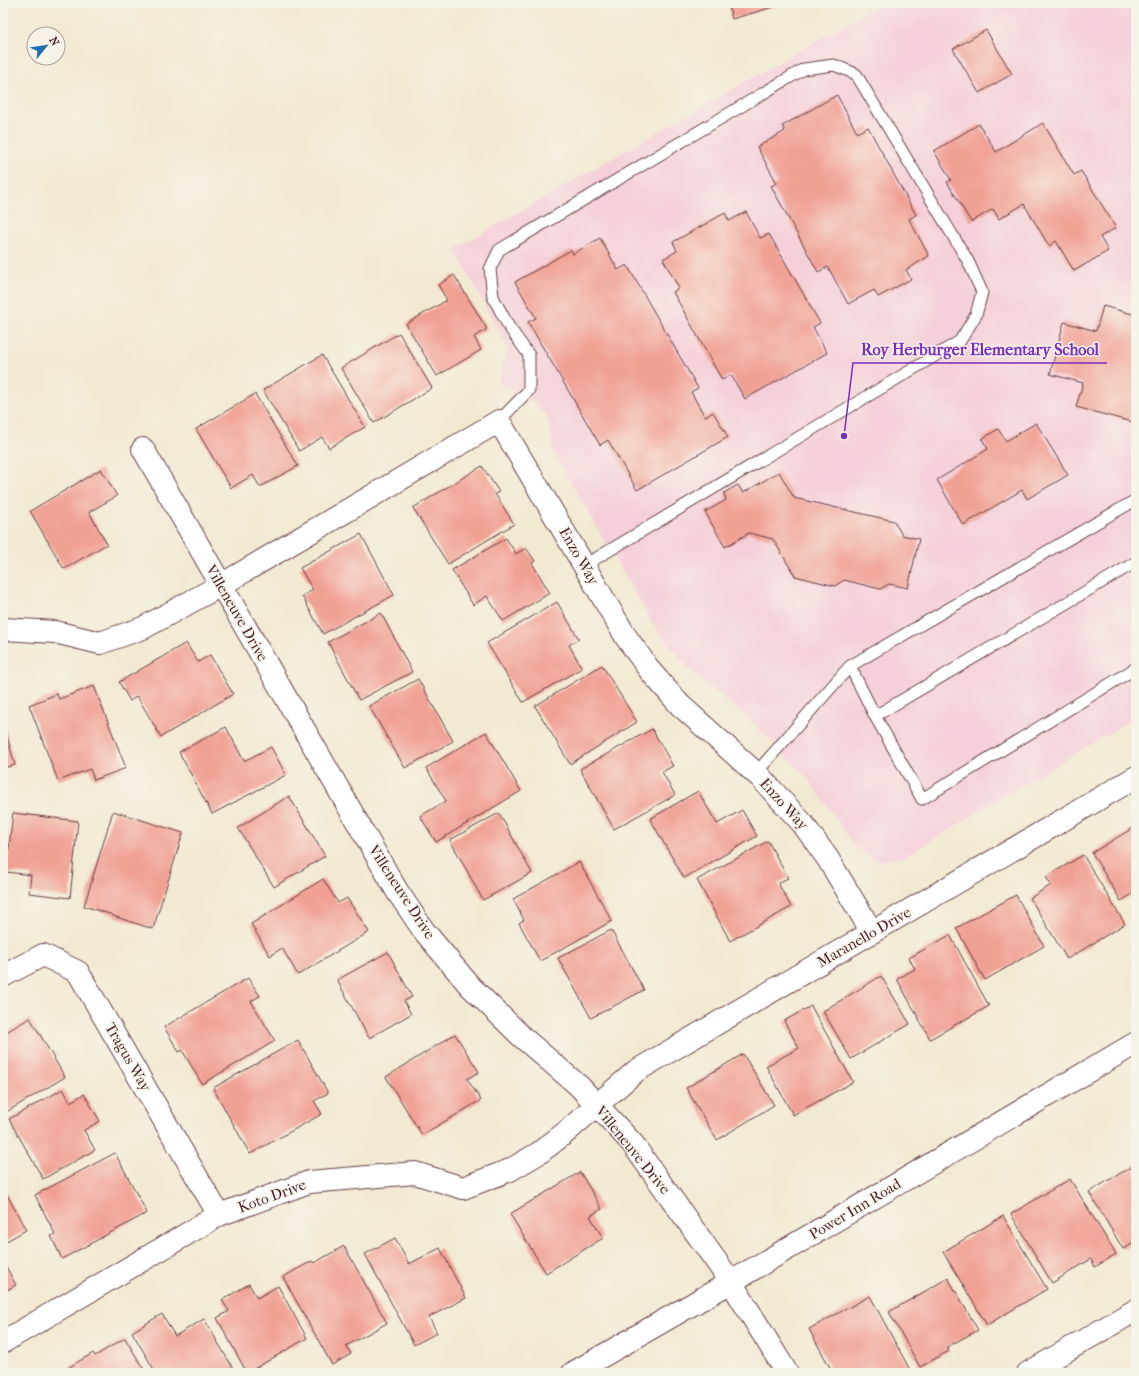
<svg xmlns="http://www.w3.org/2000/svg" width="1139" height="1376" font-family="'IM FELL French Canon',serif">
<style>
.built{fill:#f5cfd9}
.building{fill:#f1a094}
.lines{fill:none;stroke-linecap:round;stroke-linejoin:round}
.service-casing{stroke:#633d44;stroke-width:13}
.minor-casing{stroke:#633d44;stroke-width:24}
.secondary-casing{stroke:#633d44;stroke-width:24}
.service{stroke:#fff;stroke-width:11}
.minor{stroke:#fff;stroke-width:22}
.secondary{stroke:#fff;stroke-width:22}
.labels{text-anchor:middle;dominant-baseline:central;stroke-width:3;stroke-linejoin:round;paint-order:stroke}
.street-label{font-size:15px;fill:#4a1f2b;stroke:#f7f3e8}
.leader{fill:none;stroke:#7b2cbf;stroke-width:1.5}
.callout-dot{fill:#7b2cbf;stroke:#f7f3e8;stroke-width:1.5}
.callout-label{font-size:16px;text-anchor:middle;font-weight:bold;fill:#7b2cbf;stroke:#f7f3e8;stroke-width:3;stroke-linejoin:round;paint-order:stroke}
</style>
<rect width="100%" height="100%" fill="#f7f3e8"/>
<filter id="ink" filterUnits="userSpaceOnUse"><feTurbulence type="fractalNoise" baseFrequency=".025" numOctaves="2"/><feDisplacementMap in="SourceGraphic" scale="8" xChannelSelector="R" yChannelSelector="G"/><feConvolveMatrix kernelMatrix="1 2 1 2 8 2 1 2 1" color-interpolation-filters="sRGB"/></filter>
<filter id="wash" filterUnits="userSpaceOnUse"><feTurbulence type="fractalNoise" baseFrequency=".012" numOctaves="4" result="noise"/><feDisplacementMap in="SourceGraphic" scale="16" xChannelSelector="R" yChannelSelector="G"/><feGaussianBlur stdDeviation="0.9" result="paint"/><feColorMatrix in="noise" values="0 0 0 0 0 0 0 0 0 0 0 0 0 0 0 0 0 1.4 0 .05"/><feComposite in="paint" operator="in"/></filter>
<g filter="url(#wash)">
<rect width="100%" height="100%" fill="#f2e9d2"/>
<!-- built -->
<path class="built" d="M882 3H1136V717L904 857 877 861 856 848 807 777 755 725 690 670 652 623 553 451 549 420 535 402 498 383 508 348 455 249Z"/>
<g id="blocks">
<!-- building -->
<path class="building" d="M728 3H787L732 19Z
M986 30 1012 74 979 93 953 49Z
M837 95 857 133 868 127 916 215 909 219 929 256 906 270 911 279 878 297 874 290 848 304 828 267 818 272 771 186 777 183 757 147 785 131 782 126Z
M1043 123 1074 175 1081 171 1116 228 1100 237 1108 251 1074 271 1056 241 1049 246 1024 204 999 219 993 209 971 222 947 182 951 180 934 151 979 124 996 152Z
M746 212 760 238 769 234 820 323 813 327 827 353 745 399 731 375 722 380 673 292 679 288 663 259 677 251 673 242 725 213 729 221Z
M600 238 618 270 627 265 698 388 691 392 705 417 713 412 728 437 637 490 608 440 600 445 528 322 536 318 515 282 571 250 573 254Z
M454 275 487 329 474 337 481 350 437 376 406 324 447 300 438 285Z
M1103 306 1136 315V423L1076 407 1083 383 1050 374 1064 322 1096 331Z
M399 333 432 388 374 423 341 368Z
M322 355 365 427 329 448 322 437 299 451 263 390Z
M255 394 298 466 260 487 253 475 231 488 196 429Z
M1036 423 1068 475 1027 499 1022 490 963 525 937 480 988 449 982 439 998 429 1006 441Z
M482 466 499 492 495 494 514 524 448 564 413 508Z
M101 469 117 496 89 512 107 544 64 569 30 511Z
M779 472 794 498 894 521 902 535 919 539 908 588 889 584 880 589 844 580 835 586 795 576 773 539 749 533 725 547 705 512 726 500 724 493 738 485 743 493Z
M361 534 394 595 323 634 302 596 313 590 300 568Z
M506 538 516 554 526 548 535 561 532 563 550 593 503 621 487 596 473 605 452 570Z
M557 602 579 639 569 645 582 668 523 702 487 643Z
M381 613 412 672 359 700 328 642Z
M186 643 198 662 210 655 233 694 161 737 137 696 130 701 119 682Z
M602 665 637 722 570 764 535 706Z
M418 679 453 741 405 768 369 706Z
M94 686 126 768 94 780 90 769 58 781 29 705 57 694 59 699Z
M3 722 15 765 3 768Z
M226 727 244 761 271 747 286 775 212 814 179 752Z
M652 729 673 766 662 772 675 795 614 829 580 769Z
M486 732 521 791 436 842 420 816 446 801 426 768Z
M698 791 717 824 742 810 757 836 684 878 650 819Z
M289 796 325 856 274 887 238 828Z
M113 811 183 833 153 929 113 916V915L84 906Z
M13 813 78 821 70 898 29 893 31 875 6 872Z
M499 813 532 873 483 900 450 840Z
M1136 826V892L1121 901 1092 853Z
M768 841 788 878 778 883 791 907 730 941 697 880Z
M1083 855 1125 924 1067 959 1030 898 1051 885 1046 877Z
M579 862 612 921 540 961 519 923 524 920 513 899Z
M323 879 338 903 347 898 369 932 298 975 282 948 270 956 251 924Z
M1016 895 1044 946 985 980 956 928Z
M611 930 644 990 591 1018 558 958Z
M950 935 989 1006 930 1039 897 979 915 969 909 958Z
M388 952 412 997 404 1001 411 1014 369 1038 337 980Z
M881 976 910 1024 851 1059 823 1011Z
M248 978 260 996 251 1001 275 1041 202 1084 182 1050 179 1052 164 1027Z
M811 1006 853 1082 793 1115 766 1066 799 1048 784 1021Z
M30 1018 65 1077 3 1114V1034Z
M455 1034 479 1072 467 1079 481 1100 422 1135 386 1077Z
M298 1040 328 1093 314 1101 322 1114 250 1154 213 1088Z
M743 1054 774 1105 717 1140 686 1088Z
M63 1089 70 1102 84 1094 100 1121 84 1130 95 1150 43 1179 9 1119Z
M115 1153 147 1213 62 1259 51 1236 55 1234 35 1195Z
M1136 1164V1242L1123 1249 1089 1192Z
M580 1172 602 1209 590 1216 603 1238 546 1273 510 1214Z
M1070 1179 1116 1254 1095 1267 1091 1259 1052 1283 1011 1214Z
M5 1191 26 1230 3 1243V1193Z
M1003 1216 1047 1289 987 1325 943 1252Z
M395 1238 409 1264 440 1248 466 1298 429 1317 437 1333 414 1345 365 1254Z
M344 1246 387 1323 346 1346 351 1354 332 1365 283 1277 312 1261 314 1263Z
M3 1261 16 1285 3 1292Z
M948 1278 978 1330 947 1347 949 1351 920 1367 889 1312Z
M249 1284 257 1298 278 1286 307 1338 247 1373 217 1318 229 1311 222 1300Z
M870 1296 910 1370 904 1373H833L809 1329Z
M162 1314 175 1336 204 1319 234 1370 228 1373H156L132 1332Z
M125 1338 146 1373H68L66 1369 93 1353 95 1356Z
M1136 1366V1373H1124Z"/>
</g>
</g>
<g filter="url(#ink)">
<use href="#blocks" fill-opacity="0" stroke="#633d44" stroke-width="1"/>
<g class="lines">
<defs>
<path id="service" d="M499 421 529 390V355L509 327 493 297 490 269 499 250 804 69 834 65 856 74 968 261 982 292 976 315 960 341 585 565
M850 666 875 716 1136 562
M875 716 922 799 1136 668
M756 773 850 666 1134 501 1136 505"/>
<path id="minor" d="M143 449 397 891 424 931 470 986 522 1037 579 1086 632 1143 731 1282 787 1373
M3 629 55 632 100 643 143 628 221 585 499 421 626 637 651 672 680 705 760 777 803 824 828 859 872 932
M3 976 43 955 78 972 219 1215
M3 1342 219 1215 309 1182 415 1173 463 1188 510 1170 539 1153 565 1133 636 1071 1136 777
M1028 1373 1136 1310"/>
<path id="secondary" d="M573 1373 731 1282 1136 1043"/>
</defs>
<!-- service casing -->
<use href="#service" class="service-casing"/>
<!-- minor casing -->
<use href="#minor" class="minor-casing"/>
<!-- secondary casing -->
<use href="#secondary" class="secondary-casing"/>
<!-- service -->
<use href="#service" class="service"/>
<!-- minor -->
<use href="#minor" class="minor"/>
<!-- secondary -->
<use href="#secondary" class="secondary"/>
</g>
</g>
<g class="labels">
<!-- street labels -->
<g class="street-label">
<text transform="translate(579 556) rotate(60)">Enzo Way</text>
<text transform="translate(237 613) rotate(60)">Villeneuve Drive</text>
<text transform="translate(784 804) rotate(48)">Enzo Way</text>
<text transform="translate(402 892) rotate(57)">Villeneuve Drive</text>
<text transform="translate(864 937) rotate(-30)">Maranello Drive</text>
<text transform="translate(128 1057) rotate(60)">Tragus Way</text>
<text transform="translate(633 1150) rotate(51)">Villeneuve Drive</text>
<text transform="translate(272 1196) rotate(-20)">Koto Drive</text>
<text transform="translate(855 1209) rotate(-31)">Power Inn Road</text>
</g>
</g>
<!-- callouts -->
<path class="leader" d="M844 436L853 363H1107"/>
<circle class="callout-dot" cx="844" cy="436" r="4"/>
<g class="callout-label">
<text x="980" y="355">Roy Herburger Elementary School</text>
</g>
<!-- margin -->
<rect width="1139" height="1376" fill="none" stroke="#f7f3e8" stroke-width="16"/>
<!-- north arrow -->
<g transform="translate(46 46) rotate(60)"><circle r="19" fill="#f7f3e8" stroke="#b29e9c"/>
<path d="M0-3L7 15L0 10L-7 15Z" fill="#1f6fb2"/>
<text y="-6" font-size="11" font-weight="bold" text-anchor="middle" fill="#4a1f2b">N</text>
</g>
</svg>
